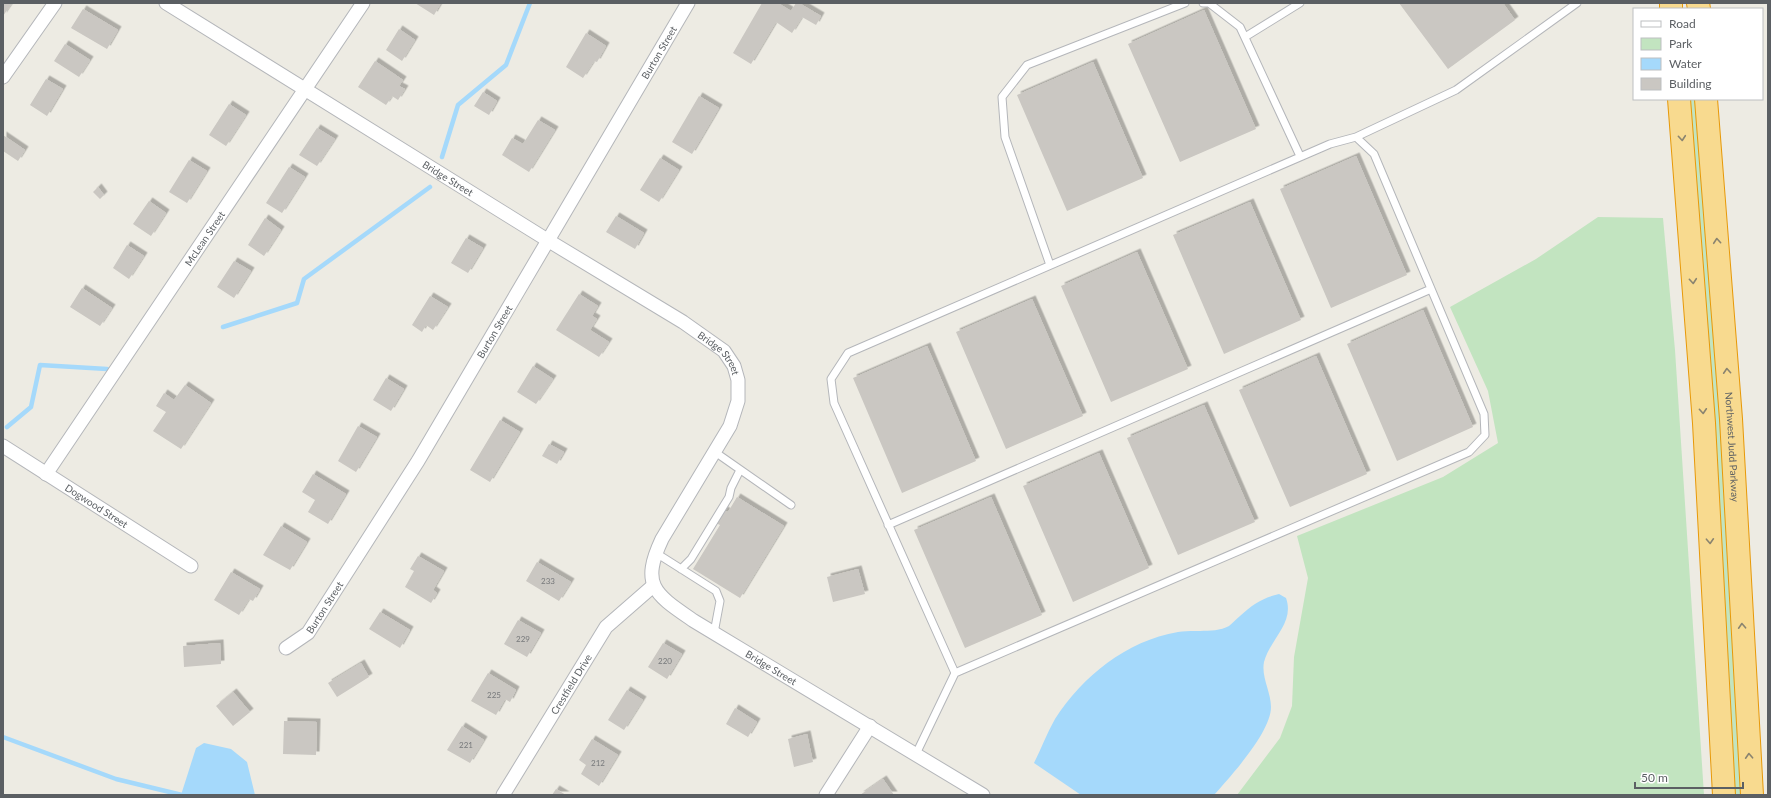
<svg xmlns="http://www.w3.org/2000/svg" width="1771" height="798" font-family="Lato,sans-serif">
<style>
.green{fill:#c2e4c0}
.water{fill:#a5d9fb}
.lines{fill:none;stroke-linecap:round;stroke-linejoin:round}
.stream{stroke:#a5d9fb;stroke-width:4.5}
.building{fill:#cac7c2;filter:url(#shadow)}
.lane-casing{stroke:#b4b6ba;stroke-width:9}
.street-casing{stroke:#b4b6ba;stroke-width:15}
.highway-casing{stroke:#e79909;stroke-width:24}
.lane{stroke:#fff;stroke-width:7}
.street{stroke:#fff;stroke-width:13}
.highway{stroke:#f8da8f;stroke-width:22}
.oneway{stroke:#8a8470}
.labels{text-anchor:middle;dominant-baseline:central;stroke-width:3;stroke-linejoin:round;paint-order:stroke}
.number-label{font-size:8px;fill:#77797b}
.street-label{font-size:10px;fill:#5b5f63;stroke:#fff}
</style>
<defs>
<filter id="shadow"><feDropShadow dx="3.5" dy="-3.5" stdDeviation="0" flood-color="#0004"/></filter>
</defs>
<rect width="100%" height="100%" fill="#edebe3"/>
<!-- green -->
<path class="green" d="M1687 99H1698L1724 451 1743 795H1732Z
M1598 217 1663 218 1675 350 1704 795H1237L1280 738 1292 706 1294 657 1308 578 1297 536 1443 477 1498 443 1488 391 1450 307 1536 259Z"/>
<!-- water -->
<path class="water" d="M1279 594 1286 598C1295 623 1270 639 1264 662 1261 677 1271 692 1271 707 1271 732 1231 776 1214 795H1081L1034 763C1041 749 1047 733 1055 719 1083 676 1126 641 1178 632 1194 629 1214 634 1229 626 1233 623 1236 619 1240 616 1253 604 1262 598 1279 594Z
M204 743 231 749 247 762 255 795H181L196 748Z"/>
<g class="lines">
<!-- stream -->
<path class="stream" d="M442 157 458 105 506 65 530 3
M223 327 297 303 304 279 430 187
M7 427 31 407 40 365 107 369
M3 737 116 779 182 795"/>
</g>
<!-- building -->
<path class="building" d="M3 3H12L3 16Z
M415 3H441L434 15Z
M762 3H778L791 11 796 3H799L821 16 816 25 802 17 792 33 776 22 751 64 733 53Z
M1399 3H1503L1515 20 1448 69Z
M83 9 118 30 107 49 71 28Z
M1204 10 1256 129 1180 162 1128 44Z
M399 29 415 40 402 61 386 50Z
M586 33 606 46 597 62 594 61 583 78 566 67Z
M65 44 90 60 79 77 54 61Z
M375 61 403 80 399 86 405 89 398 100 392 96 386 105 358 87Z
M1093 62 1143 178 1067 211 1017 95Z
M46 79 63 89 47 116 30 105Z
M483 92 497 101 489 115 474 106Z
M699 96 719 108 692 154 672 142Z
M229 104 246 115 226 146 209 135Z
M538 120 555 130 529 172 502 155 512 138 523 144Z
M317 128 335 139 317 166 299 155Z
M3 135 25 150 18 161 3 151Z
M1356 156 1407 275 1331 308 1280 189Z
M660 158 679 170 659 202 640 190Z
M189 160 207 171 187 203 169 192Z
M289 167 305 177 282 213 266 203Z
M98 187 104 195 100 199 93 192Z
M149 201 166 213 151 236 133 224Z
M1250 202 1301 320 1224 354 1173 235Z
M616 216 644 233 635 249 606 232Z
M265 218 281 230 264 256 248 245Z
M466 238 483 248 468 273 451 263Z
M127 245 144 256 129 279 113 268Z
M1137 252 1188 369 1111 402 1061 286Z
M234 261 251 271 234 298 217 287Z
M82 288 112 308 100 326 70 307Z
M579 294 598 306 592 316 597 319 590 330 609 342 599 357 556 330Z
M430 296 448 307 433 330 426 325 422 332 412 325Z
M1032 299 1083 416 1006 449 956 332Z
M1423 310 1473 427 1397 461 1347 344Z
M927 346 976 461 902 493 853 378Z
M1316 356 1367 474 1290 507 1239 390Z
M533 366 553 379 536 404 517 392Z
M386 378 404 389 391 411 373 400Z
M185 385 211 403 181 449 153 431 166 412 156 406 164 393 174 400Z
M1204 405 1255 522 1178 555 1127 438Z
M500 420 520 432 490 482 470 470Z
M358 426 377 437 356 472 338 461Z
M549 444 564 452 557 464 542 456Z
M1099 453 1149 568 1073 602 1023 486Z
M313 474 346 494 328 524 308 512 315 500 302 492Z
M737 497 784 526 740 598 693 569 720 525 716 523 724 510 728 512Z
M991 497 1042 615 965 648 914 530Z
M281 526 307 542 290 570 263 555Z
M418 556 444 571 433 590 437 593 431 603 405 587 414 571 410 569Z
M537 562 571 582 559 601 526 581Z
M858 569 865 594 833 602 827 577Z
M231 572 260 589 253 601 249 599 239 615 214 600Z
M380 612 410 630 400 648 369 629Z
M518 620 541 633 527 657 504 644Z
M220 643 221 664 184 667 183 646Z
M663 643 682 654 667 679 648 667Z
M361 663 369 677 337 697 328 683Z
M488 673 516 690 510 702 505 699 496 715 471 701Z
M627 690 643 700 624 730 608 720Z
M233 692 250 712 233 726 216 706Z
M735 708 757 722 748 737 726 724Z
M284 721 317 722 316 755 283 754Z
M462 726 484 740 470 763 447 750Z
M807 734 813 762 794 767 788 739Z
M592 739 618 755 599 786 581 774 586 765 579 760Z
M883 779 894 795H860Z
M556 789 566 795H552Z"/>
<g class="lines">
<defs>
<path id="lane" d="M1203 3H1209L1240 27 1300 156
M1245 37 1300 3
M1356 137 1456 90 1577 3
M1050 265 1005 137 1002 97 1027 65 1185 3
M715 452 791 505
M888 525 1431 289
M656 553 716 591 720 601 714 633
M681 569 691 559 729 497 731 488 740 470
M916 754 955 673 1469 452 1485 435 1484 414 1374 154 1356 137 1330 144 848 353 831 379 834 403 955 673"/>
<g id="street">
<path id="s1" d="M166 3 549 241 683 322 724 351 734 366 738 380V401L730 426 662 539C640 586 655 594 694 621L983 795"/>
<path d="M3 77 55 3"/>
<path id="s2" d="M3 446 191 566"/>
<path id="s3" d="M46 474 363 3"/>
<path id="s4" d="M286 648 308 633 418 461 688 3"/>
<path id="s5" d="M503 795 606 627 653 586"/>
<path d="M826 795 870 726"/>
</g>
<g id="highway">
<path d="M1671 3V9"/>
<path d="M1698 3 1699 9"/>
<path d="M1679 99 1704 423 1724 795"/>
<path id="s6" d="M1706 99 1731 419 1752 795"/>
</g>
</defs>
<!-- lane casing -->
<use href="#lane" class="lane-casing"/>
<!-- street casing -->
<use href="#street" class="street-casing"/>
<!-- highway casing -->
<use href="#highway" class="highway-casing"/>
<!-- lane -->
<use href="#lane" class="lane"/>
<!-- street -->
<use href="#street" class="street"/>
<!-- highway -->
<use href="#highway" class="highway"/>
</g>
<!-- one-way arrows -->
<defs><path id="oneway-chevron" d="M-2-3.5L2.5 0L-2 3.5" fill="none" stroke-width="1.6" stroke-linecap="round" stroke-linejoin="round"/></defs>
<g class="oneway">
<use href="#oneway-chevron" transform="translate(1682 138) rotate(85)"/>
<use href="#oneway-chevron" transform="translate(1717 241) rotate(-95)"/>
<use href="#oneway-chevron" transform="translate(1693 281) rotate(85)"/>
<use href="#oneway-chevron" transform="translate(1727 371) rotate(-94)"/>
<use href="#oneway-chevron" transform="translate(1703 411) rotate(86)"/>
<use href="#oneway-chevron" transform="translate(1710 541) rotate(87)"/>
<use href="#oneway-chevron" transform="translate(1742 626) rotate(-93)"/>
<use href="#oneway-chevron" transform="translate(1749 756) rotate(-93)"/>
</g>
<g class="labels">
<!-- number labels -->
<g class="number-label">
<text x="548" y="581">233</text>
<text x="523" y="639">229</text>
<text x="665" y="661">220</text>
<text x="494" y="695">225</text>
<text x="466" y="745">221</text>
<text x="598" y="763">212</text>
</g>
<!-- street labels -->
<g class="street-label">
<text stroke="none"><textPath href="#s4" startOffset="705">Burton Street</textPath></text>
<text stroke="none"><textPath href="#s1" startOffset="332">Bridge Street</textPath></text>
<text stroke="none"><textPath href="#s3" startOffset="284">McLean Street</textPath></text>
<text stroke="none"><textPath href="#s4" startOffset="381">Burton Street</textPath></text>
<text stroke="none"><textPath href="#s1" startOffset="656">Bridge Street</textPath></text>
<text stroke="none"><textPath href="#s6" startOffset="349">Northwest Judd Parkway</textPath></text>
<text stroke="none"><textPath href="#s2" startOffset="111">Dogwood Street</textPath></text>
<text stroke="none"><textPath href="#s4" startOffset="57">Burton Street</textPath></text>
<text stroke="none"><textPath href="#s1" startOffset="1062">Bridge Street</textPath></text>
<text stroke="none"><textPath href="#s5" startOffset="130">Crestfield Drive</textPath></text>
</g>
</g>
<!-- border -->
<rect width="1771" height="798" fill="none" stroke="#5b5f63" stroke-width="8"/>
<!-- legend -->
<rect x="1633" y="8" width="130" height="92" fill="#ffffff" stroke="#bdbfc1"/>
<rect x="1641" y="21" width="20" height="6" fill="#ffffff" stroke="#bdbfc1"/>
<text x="1669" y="28" font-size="12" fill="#5b5f63">Road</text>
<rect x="1641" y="38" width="20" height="12" fill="#c2e4c0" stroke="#bdbfc1"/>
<text x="1669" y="48" font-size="12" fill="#5b5f63">Park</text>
<rect x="1641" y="58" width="20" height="12" fill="#a5d9fb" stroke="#bdbfc1"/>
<text x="1669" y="68" font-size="12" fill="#5b5f63">Water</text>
<rect x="1641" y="78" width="20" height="12" fill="#cac7c2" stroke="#bdbfc1"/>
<text x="1669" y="88" font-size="12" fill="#5b5f63">Building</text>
<!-- scale -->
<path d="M1635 782v6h108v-6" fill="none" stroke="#5b5f63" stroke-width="2"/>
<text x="1641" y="782" font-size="12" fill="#5b5f63" stroke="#ffffff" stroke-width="3" paint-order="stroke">50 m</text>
</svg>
